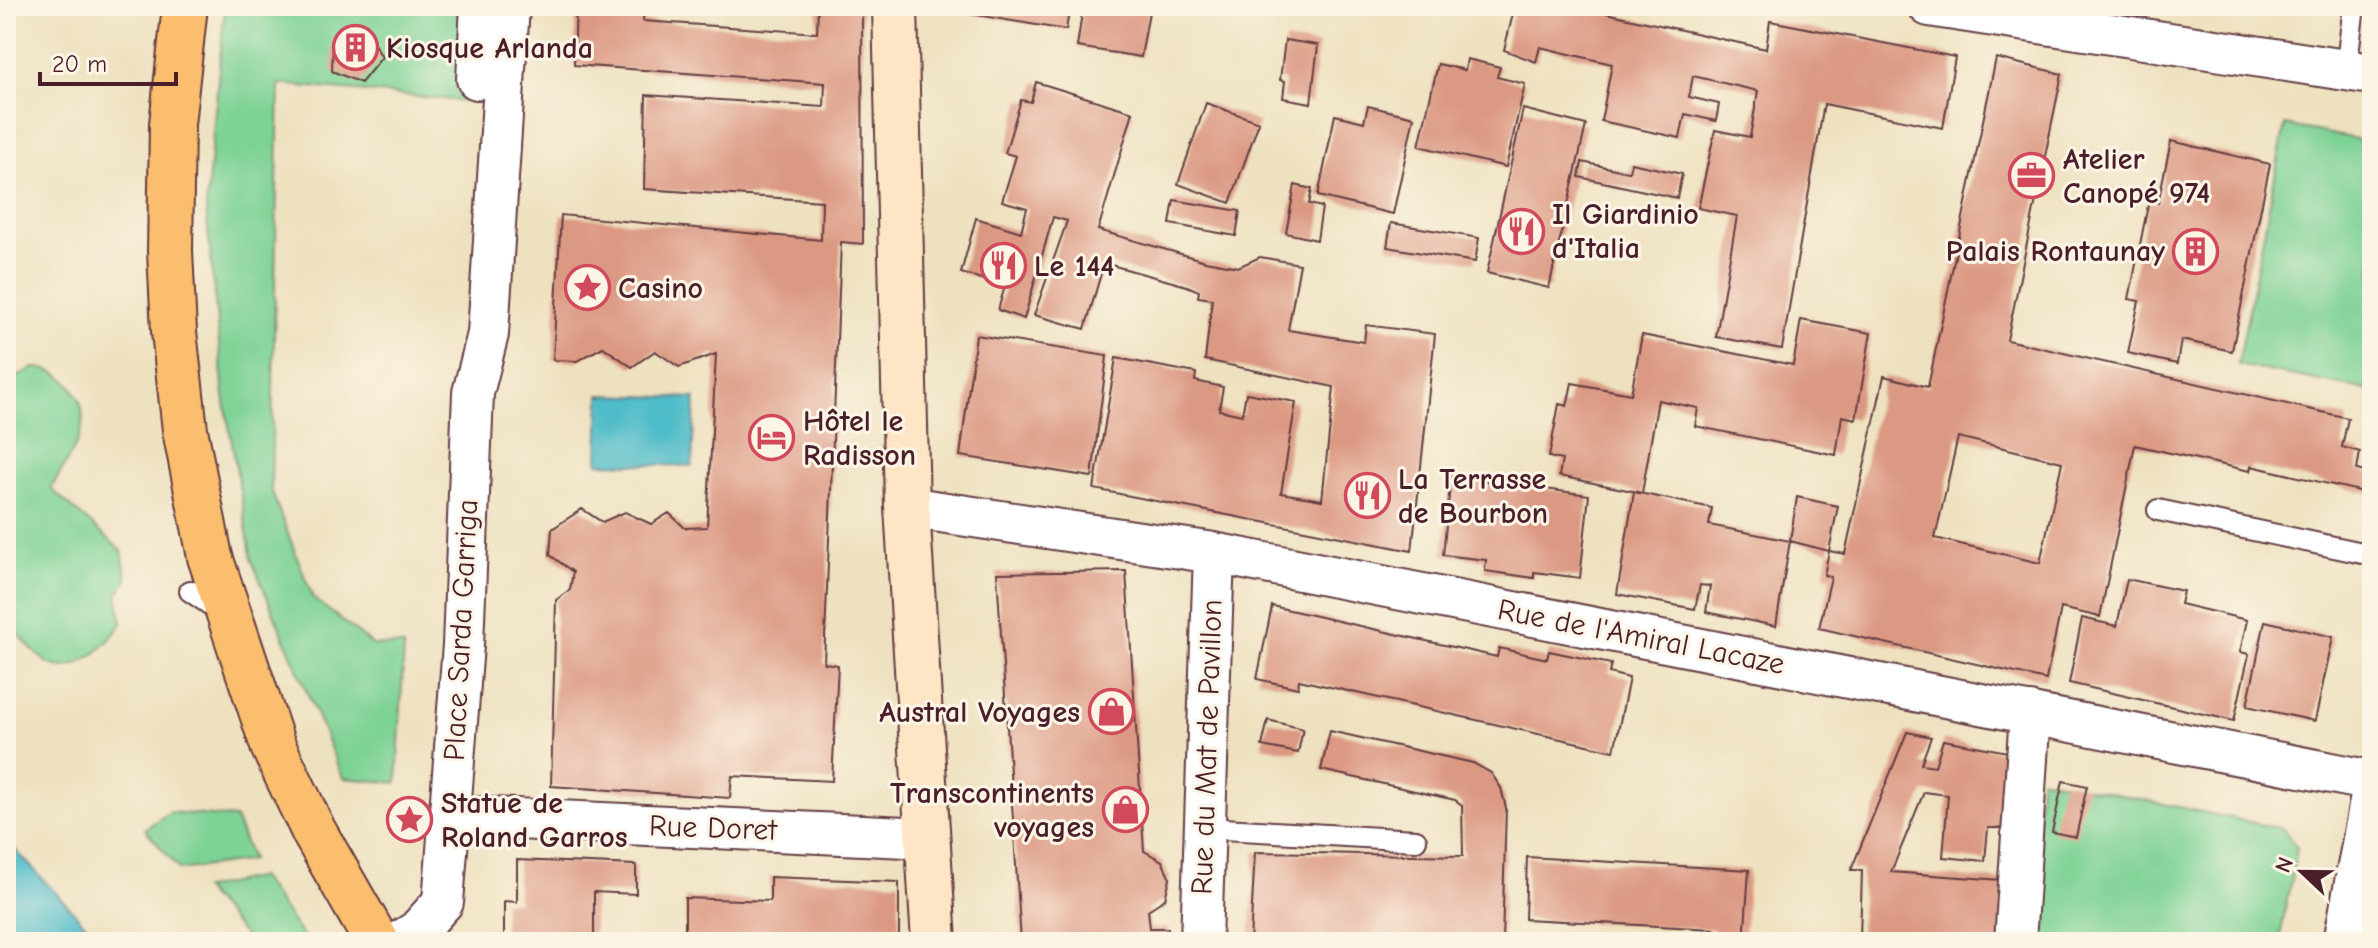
<svg xmlns="http://www.w3.org/2000/svg" width="2378" height="948" font-family="'Comic Neue',sans-serif">
<style>
.green{fill:#7dd295;stroke:#647860;stroke-width:2}
.water{fill:#4fbcc9;stroke:#4c6e7a;stroke-width:2}
.building{fill:#db9882;fill-rule:evenodd}
.lines{fill:none;stroke-linecap:round;stroke-linejoin:round}
.lane-casing{stroke:#633c41;stroke-width:24}
.street-casing{stroke:#633c41;stroke-width:44}
.secondary-casing{stroke:#633c41;stroke-width:48}
.primary-casing{stroke:#633c41;stroke-width:48}
.lane{stroke:#fff;stroke-width:20}
.street{stroke:#fff;stroke-width:40}
.secondary{stroke:#fde5c5;stroke-width:44}
.primary{stroke:#fbbe6e;stroke-width:44}
.labels{text-anchor:middle;dominant-baseline:central;stroke-width:6;stroke-linejoin:round;paint-order:stroke}
.poi-label{font-size:30px;font-weight:bold;fill:#4a1f2b;stroke:#fcf5e5;text-anchor:start}
.street-label{font-size:30px;fill:#4a1f2b;stroke:#fcf5e5}
</style>
<rect width="100%" height="100%" fill="#fcf5e5"/>
<filter id="ink" filterUnits="userSpaceOnUse"><feTurbulence type="fractalNoise" baseFrequency=".0125" numOctaves="2"/><feDisplacementMap in="SourceGraphic" scale="16" xChannelSelector="R" yChannelSelector="G"/><feConvolveMatrix kernelMatrix="1 2 1 2 8 2 1 2 1" color-interpolation-filters="sRGB"/></filter>
<filter id="wash" filterUnits="userSpaceOnUse"><feTurbulence type="fractalNoise" baseFrequency=".006" numOctaves="4" result="noise"/><feDisplacementMap in="SourceGraphic" scale="32" xChannelSelector="R" yChannelSelector="G"/><feGaussianBlur stdDeviation="1.8" result="paint"/><feColorMatrix in="noise" values="0 0 0 0 0 0 0 0 0 0 0 0 0 0 0 0 0 1.4 0 .05"/><feComposite in="paint" operator="in"/></filter>
<g filter="url(#wash)">
<rect width="100%" height="100%" fill="#eee1c0"/>
<!-- green -->
<path class="green" d="M225 6H469L464 101 279 84 271 490 313 598 373 645 404 646 397 783 343 778 252 561 224 396 206 207Z
M2285 125 2372 142V391L2238 365Z
M33 368C64 368 87 396 82 427 79 445 60 471 51 489L122 551 127 581 117 594 122 623C108 645 73 681 45 661 30 650 18 632 6 619V383Z
M2040 778 2283 829 2297 848 2279 942H2032Z
M170 812 235 818 252 860 180 870 145 829Z
M260 877 307 942H250L203 889Z"/>
<!-- water -->
<path class="water" d="M600 395 695 398 692 466 598 463Z
M6 840 102 942H6Z"/>
<g id="blocks">
<!-- building -->
<path class="building" d="M576 6H644L643 21 817 33 818 6H862L863 244 841 242 824 663 838 665 832 781 732 776 730 798 551 786 556 600 570 590 573 572 550 555 552 529 582 509 602 522 625 512 651 524 669 513 685 528 707 527 716 354 679 367 655 351 632 367 603 347 577 361 553 360 561 215 821 240 822 201 644 189 646 95 824 107 825 83 574 65Z
M966 6H1070L1066 30 965 13Z
M1083 6H1150L1141 57 1077 47Z
M1281 6H1321L1319 14Z
M1515 6H1575L1766 49 1770 21 1955 57 1943 128 1824 104 1782 349 1716 337 1737 216 1698 208 1715 130 1750 137 1758 91 1693 76 1689 97 1719 104 1716 121 1685 114 1680 138 1601 121 1612 64 1540 47 1536 62 1504 50Z
M364 28 382 57 361 83 332 71 333 39Z
M1285 40 1318 45 1311 103 1283 98 1285 81 1280 80Z
M1996 58 2062 74 2007 340 2348 418 2342 447 2360 452 2357 470 2372 474V494L2251 466 2250 471 2135 445 2100 617 2061 608 2046 680 1819 628 1831 577 1824 575 1829 551 1845 554 1884 376 1928 387ZM1958 437 2062 462 2040 563 1935 538Z
M1467 59 1500 67 1497 77 1525 84 1506 167 1419 146 1438 64 1465 70Z
M1036 82 1133 112 1098 230 1205 261 1238 267 1260 257 1300 264 1288 330 1364 342 1366 325 1435 334 1412 551 1094 489 1116 358 1196 373 1195 381 1223 387 1219 410 1242 415 1246 393 1296 402 1281 493 1322 500 1334 387 1205 360 1212 299 1198 297 1199 291 1187 286 1104 263 1085 329 1034 315 1067 221 1053 217 1024 319 998 310 1005 286 961 273 976 218 1021 232 1027 208 1002 201 1016 156 1005 153 1021 100 1031 102Z
M1206 103 1259 122 1230 203 1178 184Z
M1368 106 1414 117 1393 214 1318 196 1335 115 1364 122Z
M1523 109 1586 125 1549 288 1487 273Z
M2171 141 2270 164 2232 351 2181 340 2177 364 2128 353 2139 301 2129 299 2149 200 2158 203Z
M1582 162 1629 172 1631 163 1682 174 1677 198 1579 177Z
M1295 185 1312 189 1309 204 1322 207 1317 240 1286 233Z
M1174 200 1240 211 1236 236 1170 224Z
M1391 223 1479 238 1475 262 1387 247Z
M1801 320 1871 333 1856 419 1842 416 1836 455 1695 426 1698 408 1658 400 1642 493 1559 476 1562 460 1549 457 1559 404 1567 406 1572 383 1631 394 1642 335 1793 365Z
M976 335 1107 356 1092 477 960 456Z
M1451 476 1589 495 1580 578 1534 572V578L1485 571 1486 560 1443 555Z
M1634 492 1712 508 1709 525 1790 541 1776 626 1706 612 1710 586 1700 585 1695 609 1617 594Z
M1797 497 1838 506 1829 551 1790 541Z
M1126 571 1144 851 1162 861 1170 878 1165 899 1148 910 1150 928H1168L1169 942H1021L997 573Z
M2127 579 2183 591 2180 604 2247 620 2240 652 2249 654 2234 721 2069 683 2082 618 2117 626Z
M1272 606 1497 657 1499 648 1547 659 1549 651 1611 664 1609 673 1629 678 1614 751 1299 680 1298 688 1257 679Z
M2265 621 2333 637 2315 721 2247 706Z
M1268 720 1303 729 1298 753 1262 746Z
M1330 731 1473 763 1491 773 1501 788 1506 808 1502 942H1250L1255 852 1463 856 1462 805 1455 800 1321 770Z
M1907 732 1931 737 1921 764 1935 766 1943 740 2008 752 2006 828H1988L1985 861 1943 857 1948 795 1924 792 1891 872 2002 880 2001 942H1905L1860 939 1862 870H1851Z
M2063 781 2087 786 2076 837 2052 832Z
M1527 857 1749 870 1744 942H1713L1714 929 1525 919Z
M517 860 636 865V894L594 892V942H504V901L517 902Z
M770 877 899 882V942H685V898L770 901Z"/>
</g>
</g>
<g filter="url(#ink)">
<use href="#blocks" fill-opacity="0" stroke="#633c41" stroke-width="2"/>
<g class="lines">
<defs>
<path id="lane" d="M2346 70 2354 6
M2158 510 2372 555
M190 591 221 612
M1205 828 1416 840"/>
<path id="street" d="M1929 6 2372 74
M477 79 481 6
M907 507 1214 553 2372 781
M450 816 929 838
M399 942 417 931 443 902 463 645 473 393 488 334 509 6
M1201 942 1214 553
M2015 942 2030 713
M2344 942 2372 791"/>
<path id="secondary" d="M895 6 907 507 934 942"/>
<path id="primary" d="M185 6 172 124 170 251 174 332 185 430 210 557 273 746 314 832 377 942"/>
</defs>
<!-- lane casing -->
<use href="#lane" class="lane-casing"/>
<!-- street casing -->
<use href="#street" class="street-casing"/>
<!-- secondary casing -->
<use href="#secondary" class="secondary-casing"/>
<!-- primary casing -->
<use href="#primary" class="primary-casing"/>
<!-- lane -->
<use href="#lane" class="lane"/>
<!-- street -->
<use href="#street" class="street"/>
<!-- secondary -->
<use href="#secondary" class="secondary"/>
<!-- primary -->
<use href="#primary" class="primary"/>
</g>
</g>
<!-- icons -->
<defs>
<symbol id="building-ring" viewBox="-11 -11 22 22"><circle r="9.5" fill="#fcf5e5" stroke="#d1495b" stroke-width="1.5"/><path d="M-4-6H4V6H1V3H-1V6H-4ZM-2.5-4.3h1.7v1.8h-1.7ZM.8-4.3h1.7v1.8H.8ZM-2.5-1h1.7V.8h-1.7ZM.8-1h1.7V.8H.8Z" fill="#d1495b"/></symbol>
<symbol id="office-ring" viewBox="-11 -11 22 22"><circle r="9.5" fill="#fcf5e5" stroke="#d1495b" stroke-width="1.5"/><path d="M-6-3h4V-5.5h4V-3h4V5H-6ZM-1-4.5V-3h2v-1.5ZM-6 0V1H6V0Z" fill="#d1495b"/></symbol>
<symbol id="restaurant-ring" viewBox="-11 -11 22 22"><circle r="9.5" fill="#fcf5e5" stroke="#d1495b" stroke-width="1.5"/><path d="M-5-6h1v4h1v-4h1v4h1v-4h1v5L-1.5 .5V6h-2V.5L-5-1ZM5-6V6H3V1.5H1.5Q1.5-4 5-6Z" fill="#d1495b"/></symbol>
<symbol id="sight-ring" viewBox="-11 -11 22 22"><circle r="9.5" fill="#fcf5e5" stroke="#d1495b" stroke-width="1.5"/><path d="M0-6L1.8-2.2L6-1.7L2.9 1.2L3.7 5.4L0 3.3L-3.7 5.4L-2.9 1.2L-6-1.7L-1.8-2.2Z" fill="#d1495b"/></symbol>
<symbol id="hotel-ring" viewBox="-11 -11 22 22"><circle r="9.5" fill="#fcf5e5" stroke="#d1495b" stroke-width="1.5"/><path d="M-6-4.5h1.5V1H6V5H4.5V3h-9V5H-6ZM-4 0a1.8 1.8 0 1 1 3.6 0ZM.5 0V-2.5h3Q6-2.5 6 0Z" fill="#d1495b"/></symbol>
<symbol id="shop-ring" viewBox="-11 -11 22 22"><circle r="9.5" fill="#fcf5e5" stroke="#d1495b" stroke-width="1.5"/><path d="M-5-2.5h2.3a2.7 3.5 0 0 1 5.4 0H5L5.5 6h-11ZM-1.5-2.5h3a1.5 2.3 0 0 0-3 0Z" fill="#d1495b"/></symbol>
</defs>
<g fill-rule="evenodd">
<use href="#building-ring" x="330" y="22" width="51" height="51"/>
<use href="#office-ring" x="2006" y="150" width="51" height="51"/>
<use href="#restaurant-ring" x="1496" y="206" width="51" height="51"/>
<use href="#building-ring" x="2170" y="226" width="51" height="51"/>
<use href="#restaurant-ring" x="978" y="240" width="51" height="51"/>
<use href="#sight-ring" x="562" y="262" width="51" height="51"/>
<use href="#hotel-ring" x="746" y="412" width="51" height="51"/>
<use href="#restaurant-ring" x="1342" y="470" width="51" height="51"/>
<use href="#shop-ring" x="1086" y="686" width="51" height="51"/>
<use href="#shop-ring" x="1100" y="784" width="51" height="51"/>
<use href="#sight-ring" x="384" y="794" width="51" height="51"/>
</g>
<g class="labels">
<!-- poi labels -->
<g class="poi-label">
<text x="386" y="48">Kiosque Arlanda</text>
<text x="2063" y="159">Atelier<tspan x="2063" dy="34">Canopé 974</tspan></text>
<text x="1552" y="214">Il Giardinio<tspan x="1552" dy="34">d'Italia</tspan></text>
<text x="2165" y="251" text-anchor="end">Palais Rontaunay</text>
<text x="1034" y="266">Le 144</text>
<text x="618" y="288">Casino</text>
<text x="803" y="421">Hôtel le<tspan x="803" dy="34">Radisson</tspan></text>
<text x="1398" y="479">La Terrasse<tspan x="1398" dy="34">de Bourbon</tspan></text>
<text x="1080" y="712" text-anchor="end">Austral Voyages</text>
<text x="1094" y="793" text-anchor="end">Transcontinents<tspan x="1094" dy="34">voyages</tspan></text>
<text x="441" y="803">Statue de<tspan x="441" dy="34">Roland Garros</tspan></text>
</g>
<!-- street labels -->
<g class="street-label">
<text transform="translate(461 630) rotate(-87)">Place Sarda Garriga</text>
<text transform="translate(1641 637) rotate(11)">Rue de l'Amiral Lacaze</text>
<text transform="translate(1207 747) rotate(-88)">Rue du Mat de Pavillon</text>
<text transform="translate(713 828) rotate(2)">Rue Doret</text>
</g>
</g>
<!-- margin -->
<rect width="2378" height="948" fill="none" stroke="#fcf5e5" stroke-width="32"/>
<!-- north arrow -->
<g transform="translate(2302 872) rotate(292)" stroke="#fcf5e5" stroke-width="6" paint-order="stroke">
<path d="M0-6L14 30L0 20L-14 30Z" fill="#4a1f2b"/>
<text y="-12" font-size="22" font-weight="bold" text-anchor="middle" fill="#4a1f2b">N</text>
</g>
<!-- scale -->
<path d="M40 72v12h136v-12" fill="none" stroke="#4a1f2b" stroke-width="4"/>
<text x="52" y="72" font-size="24" fill="#4a1f2b" stroke="#fcf5e5" stroke-width="6" paint-order="stroke">20 m</text>
</svg>
